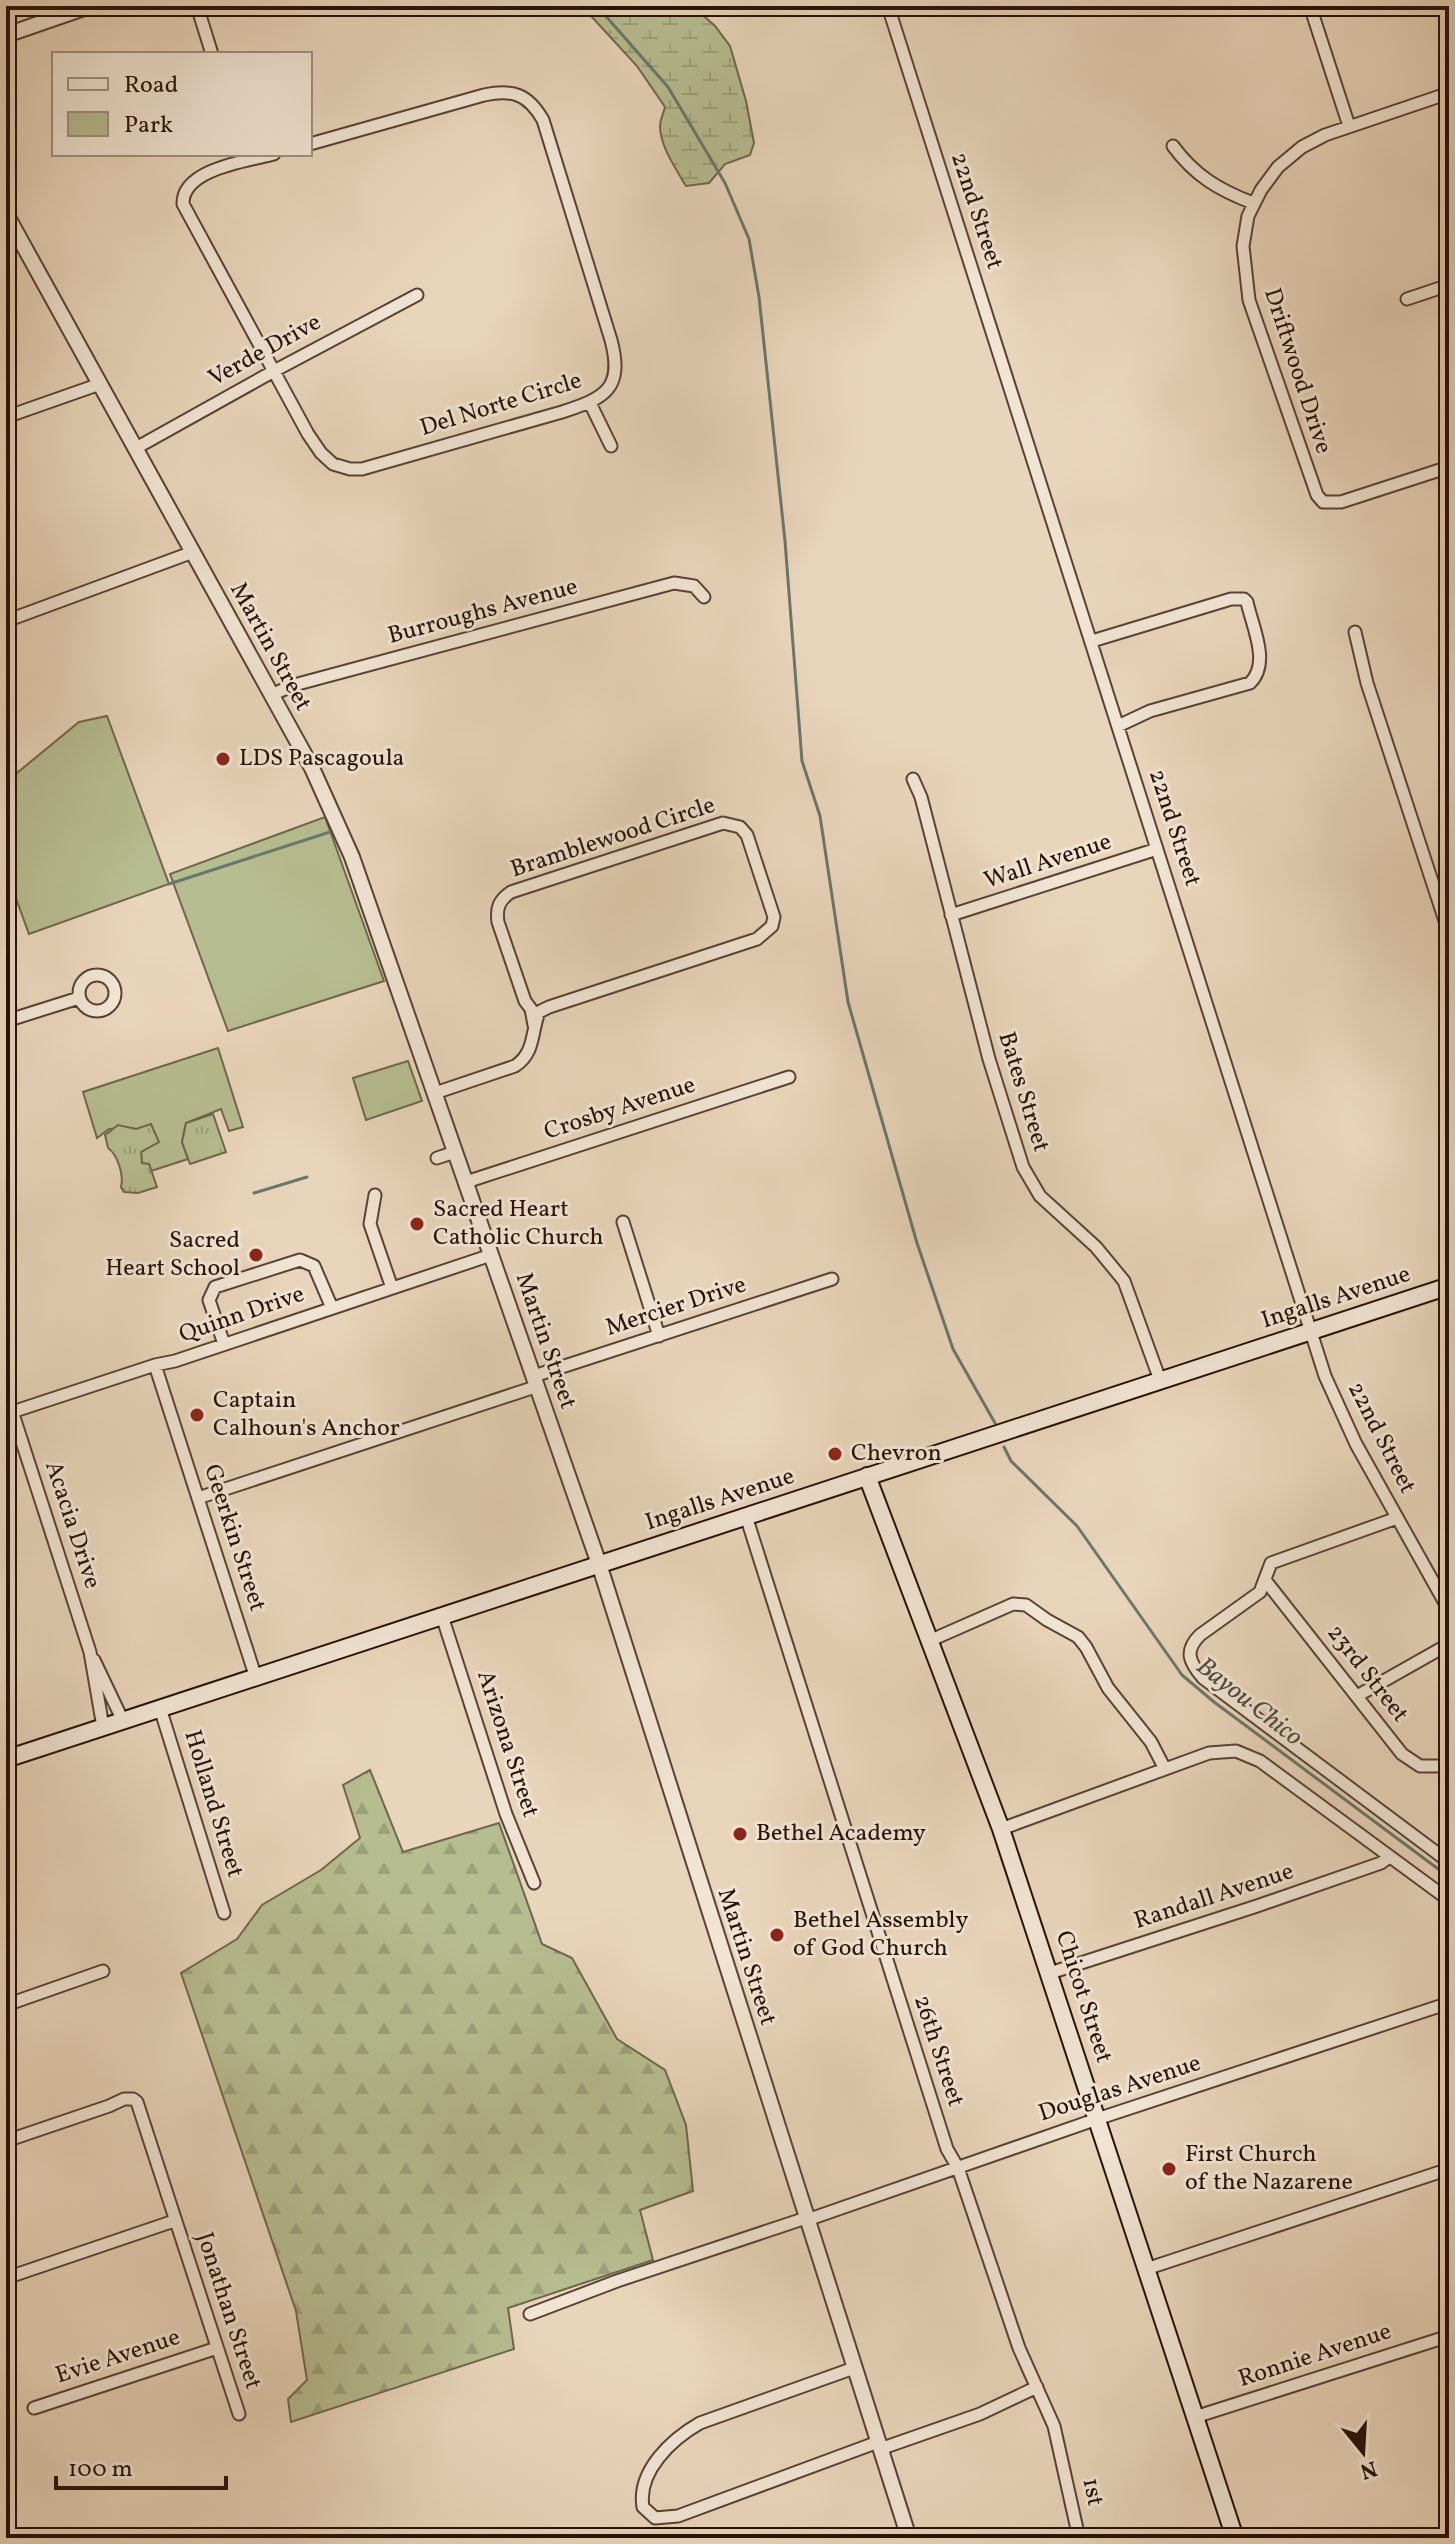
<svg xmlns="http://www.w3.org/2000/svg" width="1455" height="2544" font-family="Vollkorn,serif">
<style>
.green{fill:#b6bd90;stroke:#6e674c;stroke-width:2}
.forest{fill:url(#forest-firs);stroke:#6e674c;stroke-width:2}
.wetland{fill:url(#wetland-marsh);stroke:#6e674c;stroke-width:2}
.park{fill:url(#park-tufts);stroke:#6e674c;stroke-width:2}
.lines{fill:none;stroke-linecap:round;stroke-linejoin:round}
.stream{stroke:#6b766b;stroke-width:3}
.minor-casing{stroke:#584235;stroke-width:15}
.tertiary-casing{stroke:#584235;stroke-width:18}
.secondary-casing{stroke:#271108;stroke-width:20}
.minor{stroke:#f1e4d3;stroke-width:11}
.tertiary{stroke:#f1e4d3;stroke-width:14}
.secondary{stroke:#f1e4d3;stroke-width:16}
.poi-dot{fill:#8f2418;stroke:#f1e4d3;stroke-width:3}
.labels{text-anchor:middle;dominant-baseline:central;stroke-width:6;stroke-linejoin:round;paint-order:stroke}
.street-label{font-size:24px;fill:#271108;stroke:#f1e4d3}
.poi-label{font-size:24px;fill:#271108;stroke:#f1e4d3;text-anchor:start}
.water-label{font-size:26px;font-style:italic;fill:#4f4c42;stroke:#f1e4d3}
</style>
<defs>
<pattern id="forest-firs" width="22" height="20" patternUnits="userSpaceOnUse" patternTransform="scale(2)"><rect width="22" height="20" fill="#b6bd90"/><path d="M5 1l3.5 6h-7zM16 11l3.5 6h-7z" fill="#9ca17b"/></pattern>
<pattern id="wetland-marsh" width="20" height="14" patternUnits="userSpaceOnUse" patternTransform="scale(2)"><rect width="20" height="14" fill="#b6bd90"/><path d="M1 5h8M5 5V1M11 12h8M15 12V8" fill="none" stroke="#9ca17b"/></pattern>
<pattern id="park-tufts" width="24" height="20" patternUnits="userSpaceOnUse" patternTransform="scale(2)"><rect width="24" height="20" fill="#b6bd90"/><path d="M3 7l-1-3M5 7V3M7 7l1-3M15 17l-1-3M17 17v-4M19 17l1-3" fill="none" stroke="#9ca17b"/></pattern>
</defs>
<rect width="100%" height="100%" fill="#e9d5bb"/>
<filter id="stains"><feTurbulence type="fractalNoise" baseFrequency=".0025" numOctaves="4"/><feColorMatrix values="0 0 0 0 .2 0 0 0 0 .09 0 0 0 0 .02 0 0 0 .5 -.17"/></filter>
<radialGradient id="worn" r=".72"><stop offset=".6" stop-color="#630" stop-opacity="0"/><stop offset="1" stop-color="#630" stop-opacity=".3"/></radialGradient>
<!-- green -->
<path class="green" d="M107 716 169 884 29 934 6 871V782L79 722Z
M325 817 384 981 228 1031 170 874Z
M218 1048 243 1127 229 1131 221 1109 186 1123 182 1142 188 1159 151 1171 149 1164 142 1165 141 1152 158 1142 133 1128 109 1129 97 1138 83 1092Z
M408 1061 422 1101 366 1120 353 1078Z"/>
<!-- forest -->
<path class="forest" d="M370 1770 403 1852 499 1823 542 1944 572 1958 617 2039 665 2070 686 2125 693 2191 640 2210 653 2260 508 2308 514 2349 291 2422 288 2399 307 2380 296 2311 181 1973 237 1939 262 1905 321 1870 360 1838 343 1785Z"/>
<!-- wetland -->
<path class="wetland" d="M569 6H693L715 26 730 46 746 101 754 143 750 155 725 164 709 183 686 186C676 169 660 146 660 126 660 120 664 112 665 107L637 66 592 17Z"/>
<!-- park -->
<path class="park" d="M213 1114 226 1152 190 1164 182 1142 186 1123Z
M151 1124 159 1142 141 1152 142 1163 149 1164 157 1187 138 1193 124 1192 121 1187C124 1176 118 1155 108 1148L105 1135 118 1125 136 1129Z"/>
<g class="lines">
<!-- stream -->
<path class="stream" d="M597 6 668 87 725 183 749 239 759 297 785 541 802 761 820 816 848 1002 917 1243 953 1349 995 1423
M169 884 330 832
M254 1193 307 1177
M1004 1447 1011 1461 1077 1526 1182 1675 1214 1702 1449 1877"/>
<defs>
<path id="minor" d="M197 6 212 54
M888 6 1325 1376 1356 1444 1449 1610
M1310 6 1349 126
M1449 93 1325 135 1302 147 1278 167 1261 190 1248 216 1243 246 1249 300 1317 495 1323 502H1341L1449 467
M1173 146C1195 176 1219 190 1253 203
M274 154C247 161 182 169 183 204L308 434 321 453 333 464 350 469H362L562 412C605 398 624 389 611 340L543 120C528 94 513 89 484 95L310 144
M1407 299 1449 285
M590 403 611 446
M6 417 100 384
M136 448 274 371 417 295
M6 621 193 552
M1355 632 1367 683 1449 933
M1092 641 1231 599H1244L1247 602C1252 626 1271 663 1250 683L1150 711 1118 726
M271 695 294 685 674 583 694 586 704 597
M913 779 921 797 989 1059 1023 1167 1040 1196 1096 1247 1124 1281 1160 1380
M951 915 1157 849
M79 993a18 18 0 1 1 36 0a18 18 0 1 1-36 0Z
M6 1021 79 998
M435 1093 515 1066C535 1053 531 1033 539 1012L549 1007 757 939 772 926 774 917 747 835 740 827 723 823 511 892C499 900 496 908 498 922L525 1001 531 1009 534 1025
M437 1158 455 1152
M466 1182 789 1077
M375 1195 370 1224 392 1288
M623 1222 659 1336
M224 1344 209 1300 215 1287 300 1260 314 1266 332 1308
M155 1365 256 1678
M534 1376 832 1279
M12 1411 90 1652 103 1727
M6 1414 155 1365 175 1361 491 1255
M198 1498 538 1386
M746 1516 947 2149 958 2168 1019 2348 1054 2426 1079 2538
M1397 1518 1271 1563 1260 1592 1200 1635C1184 1651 1189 1662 1203 1678L1449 1862
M1265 1580 1402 1754 1420 1766H1449
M442 1616 506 1814 534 1883
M929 1641 1013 1604 1026 1605 1047 1620 1078 1637 1086 1647 1108 1688 1151 1742 1165 1769
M94 1660 123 1721
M1357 1696 1449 1644
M160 1708 224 1913
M1001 1829 1209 1753 1236 1751 1260 1761 1449 1900
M1050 1973 1257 1906 1381 1863 1389 1857
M6 2005 103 1971
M6 2141 109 2106 124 2099H133L137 2102 239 2414
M807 2220 1097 2119 1449 2003
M1146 2269 1449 2169
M6 2278 174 2221
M530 2314 617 2281 806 2218
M854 2368 700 2423C672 2439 637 2471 643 2507L655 2518 678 2516 878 2442
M34 2408 217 2348
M1195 2417 1449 2336
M880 2449 980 2414 1037 2387"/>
<path id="tertiary" d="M6 35 90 6
M6 214 312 768 352 857 599 1564 909 2538"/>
<path id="secondary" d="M867 1476 1001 1829 1235 2538
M6 1759 1449 1286"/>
</defs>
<!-- minor casing -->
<use href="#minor" class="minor-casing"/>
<!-- tertiary casing -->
<use href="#tertiary" class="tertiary-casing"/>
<!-- secondary casing -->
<use href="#secondary" class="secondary-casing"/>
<!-- minor -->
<use href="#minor" class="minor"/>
<!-- tertiary -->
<use href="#tertiary" class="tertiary"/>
<!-- secondary -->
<use href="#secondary" class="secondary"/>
</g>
<!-- markers -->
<g class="poi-dot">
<circle cx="223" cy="759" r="8"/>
<circle cx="417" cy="1224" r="8"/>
<circle cx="256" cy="1255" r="8"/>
<circle cx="197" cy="1415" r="8"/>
<circle cx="835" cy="1454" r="8"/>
<circle cx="740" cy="1834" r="8"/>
<circle cx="777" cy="1935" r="8"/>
<circle cx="1169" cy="2169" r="8"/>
</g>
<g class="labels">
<!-- street labels -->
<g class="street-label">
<text transform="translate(976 211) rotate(72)">22nd Street</text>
<text transform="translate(265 351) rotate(-29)">Verde Drive</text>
<text transform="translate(1297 371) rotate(72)">Driftwood Drive</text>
<text transform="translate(501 405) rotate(-17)">Del Norte Circle</text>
<text transform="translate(483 612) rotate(-15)">Burroughs Avenue</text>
<text transform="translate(270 647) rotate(61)">Martin Street</text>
<text transform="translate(1174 828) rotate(72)">22nd Street</text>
<text transform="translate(613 838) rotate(-18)">Bramblewood Circle</text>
<text transform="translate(1048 862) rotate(-18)">Wall Avenue</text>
<text transform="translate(1023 1092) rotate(73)">Bates Street</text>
<text transform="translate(620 1109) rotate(-18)">Crosby Avenue</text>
<text transform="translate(1336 1298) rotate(-18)">Ingalls Avenue</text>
<text transform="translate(676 1307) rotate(-18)">Mercier Drive</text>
<text transform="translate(242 1315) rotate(-19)">Quinn Drive</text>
<text transform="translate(545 1341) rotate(71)">Martin Street</text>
<text transform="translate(1381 1438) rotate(63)">22nd Street</text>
<text transform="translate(720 1500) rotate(-18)">Ingalls Avenue</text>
<text transform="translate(72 1525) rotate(72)">Acacia Drive</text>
<text transform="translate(234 1538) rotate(72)">Geerkin Street</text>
<text transform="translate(1367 1674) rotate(52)">23rd Street</text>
<text transform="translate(507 1744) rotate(72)">Arizona Street</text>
<text transform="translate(213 1804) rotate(73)">Holland Street</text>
<text transform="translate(1214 1897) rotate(-18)">Randall Avenue</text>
<text transform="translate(746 1957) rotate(72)">Martin Street</text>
<text transform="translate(1083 1997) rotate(72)">Chicot Street</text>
<text transform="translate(938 2051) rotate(72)">26th Street</text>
<text transform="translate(1120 2089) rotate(-18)">Douglas Avenue</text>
<text transform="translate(228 2311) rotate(72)">Jonathan Street</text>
<text transform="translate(1315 2356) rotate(-18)">Ronnie Avenue</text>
<text transform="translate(118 2357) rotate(-18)">Evie Avenue</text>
<text transform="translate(1092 2492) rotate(78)">1st</text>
</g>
<!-- poi labels -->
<g class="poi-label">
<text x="239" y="759">LDS Pascagoula</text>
<text x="433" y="1210">Sacred Heart<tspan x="433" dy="28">Catholic Church</tspan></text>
<text x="240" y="1241" text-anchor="end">Sacred<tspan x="240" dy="28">Heart School</tspan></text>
<text x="213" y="1401">Captain<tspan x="213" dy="28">Calhoun's Anchor</tspan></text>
<text x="851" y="1454">Chevron</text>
<text x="756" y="1834">Bethel Academy</text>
<text x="793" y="1921">Bethel Assembly<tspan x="793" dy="28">of God Church</tspan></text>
<text x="1185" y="2155">First Church<tspan x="1185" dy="28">of the Nazarene</tspan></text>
</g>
<!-- water labels -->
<g class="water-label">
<text transform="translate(1249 1702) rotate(38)">Bayou Chico</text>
</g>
</g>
<!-- margin -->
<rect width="1455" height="2544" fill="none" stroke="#e9d5bb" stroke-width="32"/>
<rect x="8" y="8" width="1439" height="2528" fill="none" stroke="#271108" stroke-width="4"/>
<rect x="16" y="16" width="1423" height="2512" fill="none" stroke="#271108" stroke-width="2"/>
<!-- legend -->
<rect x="52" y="52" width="260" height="104" fill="#f1e4d3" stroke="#a09082" stroke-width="2"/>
<rect x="68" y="78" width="40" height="12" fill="#f1e4d3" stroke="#a09082" stroke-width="2"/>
<text x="124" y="92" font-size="24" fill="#271108">Road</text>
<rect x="68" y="112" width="40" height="24" fill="#b6bd90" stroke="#a09082" stroke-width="2"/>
<text x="124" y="132" font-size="24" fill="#271108">Park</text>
<!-- north arrow -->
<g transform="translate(1363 2452) rotate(162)" stroke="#f1e4d3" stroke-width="6" paint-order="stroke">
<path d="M0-6L14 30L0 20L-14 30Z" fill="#271108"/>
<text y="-12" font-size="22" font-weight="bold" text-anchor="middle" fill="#271108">N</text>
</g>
<!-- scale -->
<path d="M56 2476v12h170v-12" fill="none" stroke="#271108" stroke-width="4"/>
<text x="68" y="2476" font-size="24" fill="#271108" stroke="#f1e4d3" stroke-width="6" paint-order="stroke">100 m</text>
<rect width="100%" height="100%" filter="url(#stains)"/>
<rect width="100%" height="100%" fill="url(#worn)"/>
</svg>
